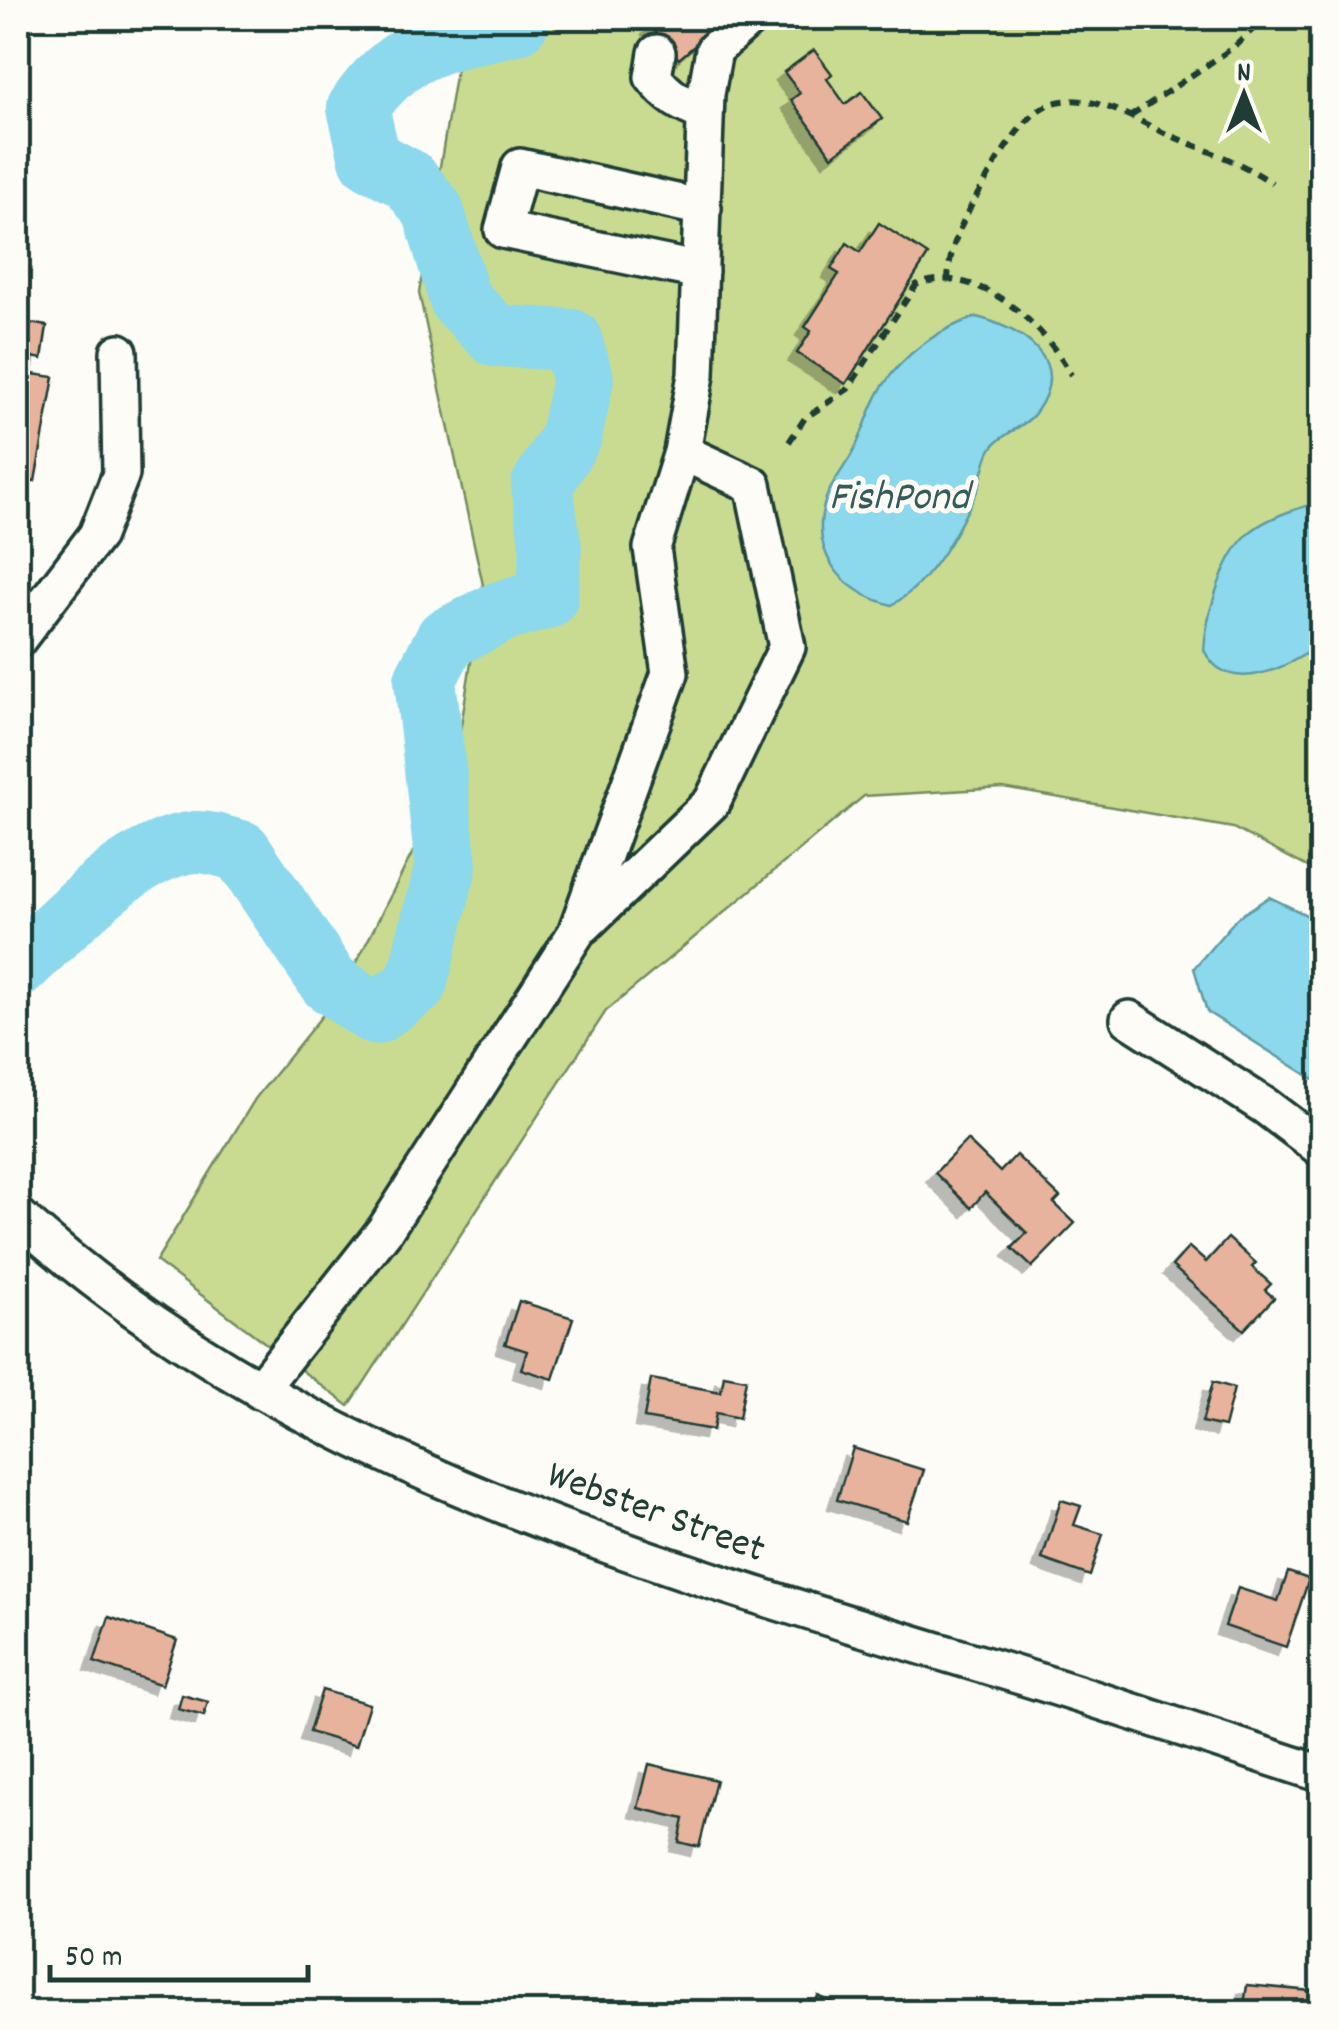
<svg xmlns="http://www.w3.org/2000/svg" width="1339" height="2030" font-family="Dekko,sans-serif">
<style>
.green{fill:#c8db90;stroke:#748c62;stroke-width:2.5}
.water{fill:#8cd8ec;stroke:#609aa2;stroke-width:2.5}
.lines{fill:none;stroke-linecap:round;stroke-linejoin:round}
.river{stroke:#8cd8ec;stroke-width:62}
.building{fill:#e8b39c;stroke:#1f3d34;stroke-width:2.5;filter:url(#shadow)}
.minor-casing{stroke:#1f3d34;stroke-width:42}
.path{stroke:#1f3d34;stroke-width:6;stroke-dasharray:10 8;stroke-linecap:butt}
.minor{stroke:#fdfcf7;stroke-width:35}
.labels{text-anchor:middle;dominant-baseline:central;stroke-width:10;stroke-linejoin:round;paint-order:stroke}
.street-label{font-size:40px;fill:#1f3d34;stroke:#fdfcf7}
.water-label{font-size:42px;font-style:italic;fill:#355c59;stroke:#fdfcf7}
</style>
<defs>
<filter id="shadow"><feDropShadow dx="-9" dy="9" stdDeviation="0" flood-color="#0004"/></filter>
</defs>
<rect width="100%" height="100%" fill="#fdfcf7"/>
<filter id="ink" filterUnits="userSpaceOnUse"><feTurbulence type="fractalNoise" baseFrequency=".01" numOctaves="2"/><feDisplacementMap in="SourceGraphic" scale="20" xChannelSelector="R" yChannelSelector="G"/><feConvolveMatrix kernelMatrix="1 2 1 2 8 2 1 2 1" color-interpolation-filters="sRGB"/></filter>
<g filter="url(#ink)">
<!-- green -->
<path class="green" d="M486 18H1321V874L1233 828 1003 788 864 796 606 1011 349 1406 156 1261 255 1099 342 991 454 771 483 585 419 293 458 58Z"/>
<!-- water -->
<path class="water" d="M977 317C1021 329 1074 360 1036 412 1026 427 1004 432 993 446 985 455 983 477 978 489 957 532 934 580 892 605 841 592 808 552 826 498 832 482 845 467 853 452 864 432 869 408 881 389 903 354 939 328 977 317Z
M1321 502V643C1289 667 1228 699 1204 650 1206 617 1221 564 1243 539 1260 519 1297 508 1321 502Z
M1269 897 1321 922V1084L1207 1012 1194 968 1237 918Z"/>
<g class="lines">
<!-- river -->
<path class="river" d="M18 967C62 925 132 848 195 842 209 841 227 848 241 851L329 982 375 1014 416 985 446 866 425 680 446 639 500 612 547 598 551 549 542 485 571 436 583 380 571 340 496 336 460 300 433 210 409 180 370 159 358 108C401 44 446 40 516 24L520 18"/>
</g>
<!-- building -->
<path class="building" d="M660 18H727L679 59 651 26Z
M814 50 832 74 827 79 845 104 862 92 882 119 832 156 791 100 800 93 784 72Z
M879 223 928 255 846 384 797 353 811 331 805 327 839 274 831 269 847 243 860 252Z
M18 321 47 326 42 359 18 354Z
M18 372 54 377 35 481 18 479Z
M967 1140 1000 1172 1016 1155 1060 1197 1054 1203 1075 1223 1032 1267 1012 1248 1027 1233 985 1192 971 1208 935 1173Z
M1228 1238 1256 1263 1252 1267 1271 1284 1265 1290 1274 1298 1244 1330 1172 1266 1189 1247 1206 1262Z
M519 1301 573 1318 553 1379 521 1369 527 1351 505 1344Z
M724 1375 746 1379 739 1418 716 1413 713 1430 644 1418 651 1379 721 1392Z
M1213 1382 1234 1388 1224 1427 1202 1422Z
M853 1448 924 1470 907 1521 837 1500Z
M1061 1500 1081 1506 1074 1525 1103 1534 1090 1576 1042 1559Z
M1288 1572 1309 1579 1286 1647 1225 1626 1238 1588 1278 1601Z
M109 1617 177 1640 162 1685 94 1662Z
M322 1690 369 1704 356 1746 309 1732Z
M182 1695 208 1702 204 1716 178 1709Z
M649 1764 716 1780 699 1847 679 1842 684 1819 638 1808Z
M1247 1985 1322 1992V2012H1243Z
M818 1996 854 2012H811Z"/>
<g class="lines">
<defs>
<path id="minor" d="M657 53 653 77C668 97 683 105 705 113
M700 271 503 230 520 167 703 208
M18 639 97 535 121 474 119 352
M584 925 712 802 787 647 753 485 682 452
M1129 1019 1265 1106 1322 1149
M18 1216C299 1470 672 1570 1027 1678 1125 1708 1223 1742 1322 1774
M259 1390 385 1230 576 933 670 673 652 548 682 452 696 375 706 94 714 50 750 18"/>
</defs>
<!-- minor casing -->
<use href="#minor" class="minor-casing"/>
<!-- path -->
<path class="path" d="M1131 116 1234 47 1265 18
M948 282C949 241 967 212 988 177 999 156 1020 124 1039 110 1079 83 1133 119 1169 135 1204 150 1240 161 1272 183
M789 442 805 418 848 389 916 285C977 260 1046 327 1071 375"/>
<!-- minor -->
<use href="#minor" class="minor"/>
</g>
</g>
<g class="labels">
<!-- street labels -->
<g class="street-label">
<text transform="translate(655 1515) rotate(20)">Webster Street</text>
</g>
<!-- water labels -->
<g class="water-label">
<text x="899" y="500">FishPond</text>
</g>
</g>
<!-- margin -->
<rect width="1339" height="2030" fill="none" stroke="#fdfcf7" stroke-width="60"/>
<rect x="30" y="30" width="1279" height="1970" fill="none" stroke="#1f3d34" stroke-width="4" filter="url(#ink)"/>
<!-- north arrow -->
<g transform="translate(1244 95)" stroke="#fdfcf7" stroke-width="8" paint-order="stroke">
<path d="M0-8L18 38L0 25L-18 38Z" fill="#1f3d34"/>
<text y="-15" font-size="28" font-weight="bold" text-anchor="middle" fill="#1f3d34">N</text>
</g>
<!-- scale -->
<path d="M50 1965v15h258v-15" fill="none" stroke="#1f3d34" stroke-width="5"/>
<text x="65" y="1965" font-size="30" fill="#1f3d34" stroke="#fdfcf7" stroke-width="8" paint-order="stroke">50 m</text>
</svg>
